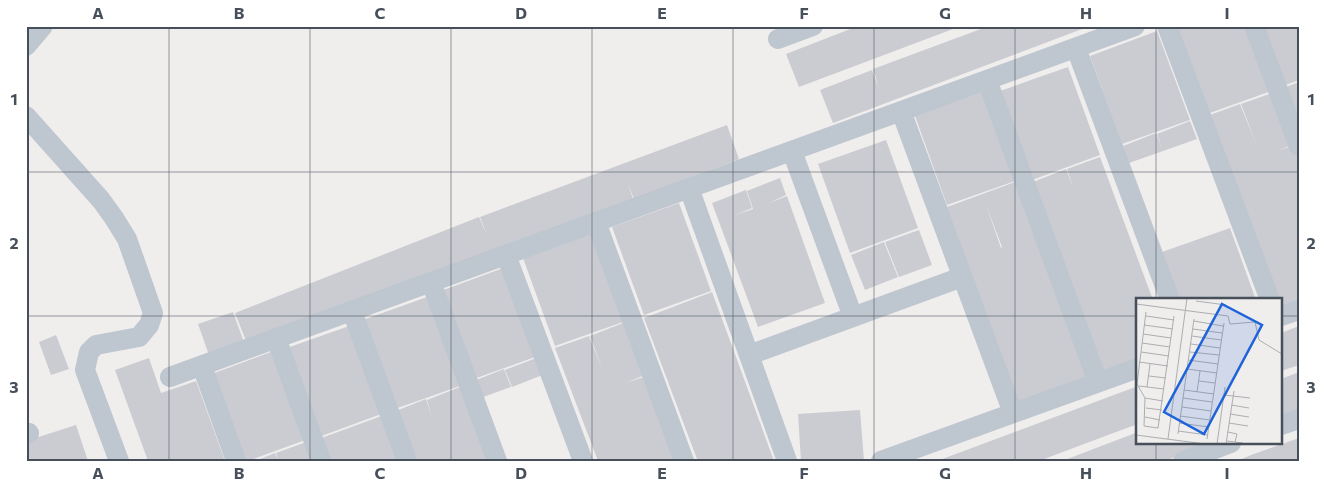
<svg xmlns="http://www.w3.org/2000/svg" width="1325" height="487" font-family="Commissioner,sans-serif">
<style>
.building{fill:#caccd2;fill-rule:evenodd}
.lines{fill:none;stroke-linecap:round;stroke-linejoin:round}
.street{stroke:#bec6cf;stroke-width:20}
.grid{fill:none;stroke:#464f5a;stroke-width:1;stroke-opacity:0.55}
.inset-road{fill:none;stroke:#acaeb2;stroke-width:1}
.view{fill:#1e63d9;fill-opacity:0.15;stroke:#1e63d9;stroke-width:2.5}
.inset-edge{fill:none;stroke:#464f5a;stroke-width:2.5}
.neatline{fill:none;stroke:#464f5a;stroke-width:2}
.grid-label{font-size:16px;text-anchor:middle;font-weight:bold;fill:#464f5a}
</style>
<rect width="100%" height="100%" fill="#f0eded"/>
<!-- building -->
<path class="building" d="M858 26H961L799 87 786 54Z
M989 26H1090L833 123 820 90 872 70 879 88 873 69Z
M1175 26H1251L1274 90 1207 114Z
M1258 26H1299V80L1280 87Z
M1157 31 1190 120 1122 144 1090 56Z
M1068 67 1100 155 1032 180 1000 91Z
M1299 82V135L1281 89Z
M983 92 1015 181 947 205 915 116Z
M1275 92 1295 144 1277 151 1295 145 1299 155V304L1281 311V300H1275L1207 116 1240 104 1257 146 1241 104Z
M1190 121 1197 139 1163 151 1157 134Z
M727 125 739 159 634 199 628 184 633 199 248 346 235 313 479 217 487 235 480 217Z
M1156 133 1163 151 1129 163 1123 146Z
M886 140 918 228 850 253 818 164Z
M1100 157 1153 300H1138V364L1105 376 1033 182 1066 169 1073 187 1067 169Z
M780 178 786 195 769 203 787 196 825 303 758 327 712 203 746 190 752 208 735 215 753 209 747 191Z
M1015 182 1087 377 1019 402 947 207ZM986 205 1002 247 1001 248Z
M679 203 711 291 644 315 612 227Z
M1230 228 1256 300H1180L1162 252Z
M919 230 932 265 899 277 885 242Z
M590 233 623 322 555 346 523 258Z
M884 242 898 277 865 290 851 255Z
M506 267 538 356 471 380 438 292Z
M712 292 732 346 774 461H697V459L644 318Z
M427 297 460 386 392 410 360 321Z
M233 312 245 345 210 358 198 324Z
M623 323 643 376 625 383 644 377 674 461H598L555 348 589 336 603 371 590 336Z
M352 325 384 413 316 438 284 349Z
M1299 326V365L1281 371V333Z
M56 335 69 369 51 375 39 342Z
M276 350 308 439 248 461H240L209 375Z
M539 357 545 374 512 387 505 370Z
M149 358 161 393 196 381 225 461H148L115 370Z
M504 369 511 387 478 399 471 382Z
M1299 372V411L1281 417V379Z
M1138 386V424L1108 435 1039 461H937Z
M460 387 488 461H411L393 412 426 399 432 417 427 400Z
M860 410 864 461H801L798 414Z
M384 415 402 461H325L316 440Z
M76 425 88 461H26V441Z
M1138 432V443L1211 444 1164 461H1062Z
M1299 438V461H1237L1251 455Z
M309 441 317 461H278L276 453Z
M275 453 278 461H255Z"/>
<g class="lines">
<!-- street -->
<path class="street" d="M1167 26 1270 300
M1254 26 1299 146
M778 39 813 26
M26 46 43 26
M1076 48 1170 300
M987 80 1098 382
M901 111 1013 413
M26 116 101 200 114 218 127 239 153 313 149 325 139 337 96 345 89 352 85 370 119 461
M792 151 853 317
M689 188 787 461
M596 222 684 461
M506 255 583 461
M431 282 497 461
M352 311 407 461
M1281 316 1299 310
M276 338 321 461
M749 355 962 277
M202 366 236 461
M170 377 1135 26
M1281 425 1299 419
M26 434 29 433
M881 461 1138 368
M1183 461 1231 443"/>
</g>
<!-- grid -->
<path class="grid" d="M169 26V461M310 26V461M451 26V461M592 26V461M733 26V461M874 26V461M1015 26V461M1156 26V300M26 172H1299M26 316H1138M1281 316H1299M1156 443V461"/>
<!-- overview -->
<g transform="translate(1136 298)">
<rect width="146" height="146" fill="#f0eded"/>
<path class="inset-road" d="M60 3 90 7M0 6 92 18 94 26 119 24 123 42 146 56M10 14 1 86 9 100 8 128 22 130 38 18M10 18 38 22M58 23 87 28M8 27 37 31M57 31 86 35M7 36 35 40M56 38 85 42M6 45 34 49M55 46 84 50M5 54 33 58M54 54 83 57M52 62 82 66M3 64 32 68M51 71 81 75M13 78 30 80M63 83 79 85M3 88 28 91M11 89 14 66M48 92 78 96M61 94 64 73M88 97 114 100M9 100 27 103M47 100 76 104M95 107 113 110M46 109 75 113M10 110 26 112M94 116 113 119M44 118 74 122M9 119 24 122M43 125 73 129M93 125 112 128M42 133 72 137M92 134 101 136 99 144M42 136 58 21M0 137 69 146M32 141 51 0M71 141 88 25M91 143 107 145M81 146 89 89M90 146 98 93"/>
<path class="view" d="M86 6 126 27 68 136 28 114Z"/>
<rect width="146" height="146" class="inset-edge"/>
</g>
<!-- border -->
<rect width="1325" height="487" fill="none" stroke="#ffffff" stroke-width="55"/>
<rect x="28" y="28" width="1270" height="432" class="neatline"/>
<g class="grid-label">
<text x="98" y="19">A</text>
<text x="239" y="19">B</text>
<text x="380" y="19">C</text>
<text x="521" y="19">D</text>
<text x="662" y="19">E</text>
<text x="804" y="19">F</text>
<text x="945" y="19">G</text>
<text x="1086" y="19">H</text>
<text x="1227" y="19">I</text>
<text x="14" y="105">1</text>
<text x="1311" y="105">1</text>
<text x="14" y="249">2</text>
<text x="1311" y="249">2</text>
<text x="14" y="393">3</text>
<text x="1311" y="393">3</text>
<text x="98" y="479">A</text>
<text x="239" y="479">B</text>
<text x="380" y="479">C</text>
<text x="521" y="479">D</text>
<text x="662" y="479">E</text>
<text x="804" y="479">F</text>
<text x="945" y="479">G</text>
<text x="1086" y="479">H</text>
<text x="1227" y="479">I</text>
</g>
</svg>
